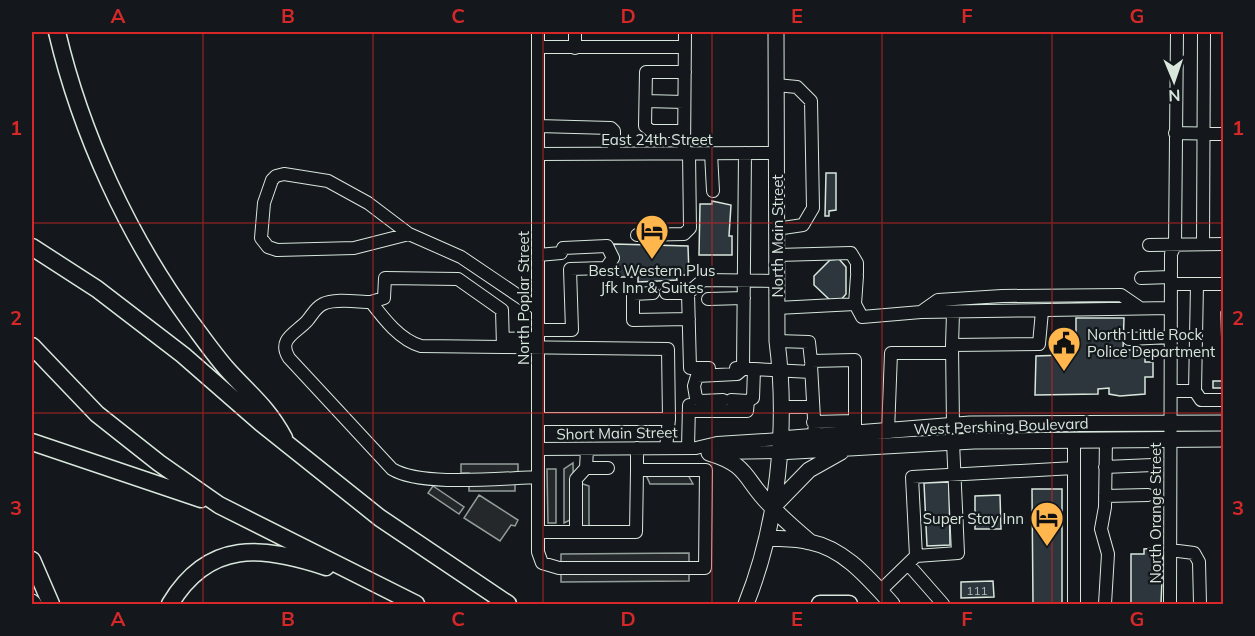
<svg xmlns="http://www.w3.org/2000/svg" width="1255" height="636" font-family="Mulish,sans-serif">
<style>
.parking{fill:#24282b;stroke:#939e99;stroke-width:1.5}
.building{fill:#2c363c;stroke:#d8e6dc;stroke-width:1.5}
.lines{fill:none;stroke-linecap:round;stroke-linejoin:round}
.minor-casing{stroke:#d8e6dc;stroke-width:14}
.major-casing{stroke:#d8e6dc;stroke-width:17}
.highway-casing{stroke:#d8e6dc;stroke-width:19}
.minor{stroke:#14181c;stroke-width:12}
.major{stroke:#14181c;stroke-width:15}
.highway{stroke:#14181c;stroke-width:16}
.grid{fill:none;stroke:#d62828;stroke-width:1.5;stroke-opacity:0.55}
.labels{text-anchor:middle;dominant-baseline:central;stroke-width:4.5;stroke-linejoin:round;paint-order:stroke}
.number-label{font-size:12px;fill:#adbab4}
.street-label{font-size:15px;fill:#d8e6dc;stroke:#14181c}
.poi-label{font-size:15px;fill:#d8e6dc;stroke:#14181c}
.neatline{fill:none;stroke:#d62828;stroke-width:2}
.grid-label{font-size:20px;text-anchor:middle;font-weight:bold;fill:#d62828}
</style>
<rect width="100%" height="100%" fill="#14181c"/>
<!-- parking -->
<path class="parking" d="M573 463 574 518 564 523V469Z
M461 464H518V472H515V491H469V473H461Z
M547 469H556V523H548Z
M646 475H688L693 484H650Z
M580 483 589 486V530L580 525Z
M433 486 464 507 459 514 428 493Z
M479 495 518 520 515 526 511 525 500 541 464 518Z
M689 553V581L561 582V554Z"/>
<!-- building -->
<path class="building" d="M826 173H836V210L829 211V216H825Z
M712 201 731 205 729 236H732V255H699L700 204H712Z
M614 244 688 246 689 275H676L677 280 638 282V277H617Z
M839 259 846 267V294L840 301 830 300 814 285V276L830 260Z
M1221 312H1224V388H1213V381H1223Z
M1076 318H1124L1123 350H1145V362H1153V377H1145V394L1120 396 1109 394V388L1098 389V394L1035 395 1036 356 1064 355V334H1076Z
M949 482 950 545 927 546 924 483Z
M1032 489H1062V604H1033Z
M1000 495 1001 529H975V496Z
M1157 548 1158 554H1163L1161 604H1131V554H1144V549Z
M993 581 994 597 961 598V582Z"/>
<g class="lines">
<defs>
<path id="minor" d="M538 32V552L542 563 559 568H705L706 470H637V448
M575 32V48
M538 47H685
M776 85 797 87 811 101 813 208 803 225 776 229
M646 101 684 102
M538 126 611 128 614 131V154
M684 131H651L645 126 646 72H685
M1175 133 1224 134
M684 153 685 32
M711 153 713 191
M538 154 776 153
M409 234 354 248 277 250 268 247 261 238 264 203 272 180 276 176 284 174 328 181 368 203 409 234 461 257 538 309
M637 235 684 234 690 228 689 153
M1203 244 1204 32
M1149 245 1224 244
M777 255 851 253 857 263V273
M1141 278 1171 277
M1171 284H1224
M1197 284 1195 391 1201 400H1224
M653 293 633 294V320L689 319
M666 293H688
M708 299 744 298
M371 302 384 298 385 278 458 279 502 310 503 347 421 346C400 340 384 319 371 302 358 302 335 298 323 304 315 308 313 314 307 321 296 333 277 339 289 358L392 469C421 487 502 478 538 477
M855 304 862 317 921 312 1171 308
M777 308 855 304 857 276
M921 312 938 300 1002 296 1121 295 1140 308
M538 330H572L570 269 606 268 613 258 607 246 563 248 561 253 538 255
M503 339 538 338
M1129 339 1171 337
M777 341 809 342 811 361 855 360V435
M952 345 953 313
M503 347 668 349 669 419H538
M811 365 815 437
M709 368H690L688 293 703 280 777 281
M736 368 811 372
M1171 391H1195
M723 400 701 401 696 398 694 386 697 376 737 374 743 369 745 153
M731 400 748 401
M781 407H813
M689 411H747L748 401 753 398 754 370
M813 422 855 421
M953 425 952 345 1039 344 1042 311
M888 432 891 353H952
M666 448 669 419
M688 448 689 405
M538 449 696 448 717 443 780 439
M587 449 586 468H608
M714 453 778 452
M1105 467 1153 465
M1074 468V439
M1105 496 1148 495
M538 532H636L637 470
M576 532V479L586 468
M1170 550 1194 553 1199 562 1200 604
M916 556 958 553 953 442
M908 564 943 604
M880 591 916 556 912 477 1074 468V604
M1105 604 1108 554 1101 529 1105 507 1106 439
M1170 604 1171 254 1175 245 1177 32"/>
<path id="major" d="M780 439 970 424 1224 423
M778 452 974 441 1224 439
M709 453C750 465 744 480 771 506 783 519 796 530 809 541
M772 508 809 470 841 452
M767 538C781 539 796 538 810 542 845 549 869 579 892 604
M32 602 34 604
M746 604C778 524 788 427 777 341L776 32"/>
<path id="highway" d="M57 32C81 134 128 236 190 321 202 337 213 353 226 368 249 394 267 406 284 438
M32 247 97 289 183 355 261 423 380 518 508 604
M32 346 97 414 159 463 219 505 416 604
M32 442 201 499
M32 560 51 604
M170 604C209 539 263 546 326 567
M820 604H849"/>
</defs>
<!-- minor casing -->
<use href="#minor" class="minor-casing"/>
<!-- major casing -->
<use href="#major" class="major-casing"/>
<!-- highway casing -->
<use href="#highway" class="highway-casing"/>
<!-- minor -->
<use href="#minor" class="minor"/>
<!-- major -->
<use href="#major" class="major"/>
<!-- highway -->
<use href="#highway" class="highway"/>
</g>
<!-- grid -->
<path class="grid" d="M203 32V604M373 32V604M543 32V604M712 32V604M882 32V604M1052 32V604M32 223H1224M32 413H1224"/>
<!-- icons -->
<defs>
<symbol id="hotel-pin" viewBox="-11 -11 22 30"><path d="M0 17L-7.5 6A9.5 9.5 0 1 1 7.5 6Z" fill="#ffb74d" stroke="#14181c"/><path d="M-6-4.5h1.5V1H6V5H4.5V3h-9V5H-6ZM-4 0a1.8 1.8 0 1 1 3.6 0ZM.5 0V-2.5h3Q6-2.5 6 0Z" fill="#111"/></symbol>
<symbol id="civic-pin" viewBox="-11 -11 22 30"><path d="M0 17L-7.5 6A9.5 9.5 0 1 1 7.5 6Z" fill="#ffb74d" stroke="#14181c"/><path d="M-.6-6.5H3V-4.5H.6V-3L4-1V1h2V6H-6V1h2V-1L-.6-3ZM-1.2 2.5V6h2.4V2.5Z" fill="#111"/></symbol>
</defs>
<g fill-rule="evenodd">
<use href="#hotel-pin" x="633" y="212" width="38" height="52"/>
<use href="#civic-pin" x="1045" y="324" width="38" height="52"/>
<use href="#hotel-pin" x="1028" y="499" width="38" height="52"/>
</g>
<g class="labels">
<!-- number labels -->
<g class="number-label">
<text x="977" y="590">111</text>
</g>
<!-- street labels -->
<g class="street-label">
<text x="657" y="139">East 24th Street</text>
<text transform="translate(777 236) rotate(-90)">North Main Street</text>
<text transform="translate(523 298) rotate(-90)">North Poplar Street</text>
<text transform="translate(1001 426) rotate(-2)">West Pershing Boulevard</text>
<text transform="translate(617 433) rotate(-1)">Short Main Street</text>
<text transform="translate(1155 513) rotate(-90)">North Orange Street</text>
</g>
<!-- poi labels -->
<g class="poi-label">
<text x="652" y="270">Best Western Plus<tspan x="652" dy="17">Jfk Inn &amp; Suites</tspan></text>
<text x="1087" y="334" text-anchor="start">North Little Rock<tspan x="1087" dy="17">Police Department</tspan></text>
<text x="1024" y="518" text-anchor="end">Super Stay Inn</text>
</g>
</g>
<!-- border -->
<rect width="1255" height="636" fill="none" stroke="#14181c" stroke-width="66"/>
<!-- north arrow -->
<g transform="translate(1174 81) rotate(178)" stroke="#14181c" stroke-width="4.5" paint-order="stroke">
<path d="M0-4.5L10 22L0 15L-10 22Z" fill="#d8e6dc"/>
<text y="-9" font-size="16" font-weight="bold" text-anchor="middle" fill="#d8e6dc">N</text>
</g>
<rect x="33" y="33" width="1189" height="570" class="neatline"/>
<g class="grid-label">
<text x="118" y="23">A</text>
<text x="288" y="23">B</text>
<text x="458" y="23">C</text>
<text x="628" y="23">D</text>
<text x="797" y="23">E</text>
<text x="967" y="23">F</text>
<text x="1137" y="23">G</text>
<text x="16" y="135">1</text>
<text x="1238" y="135">1</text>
<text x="16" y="325">2</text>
<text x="1238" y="325">2</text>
<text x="16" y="515">3</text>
<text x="1238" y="515">3</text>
<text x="118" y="626">A</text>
<text x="288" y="626">B</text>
<text x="458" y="626">C</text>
<text x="628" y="626">D</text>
<text x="797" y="626">E</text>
<text x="967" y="626">F</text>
<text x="1137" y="626">G</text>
</g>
</svg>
